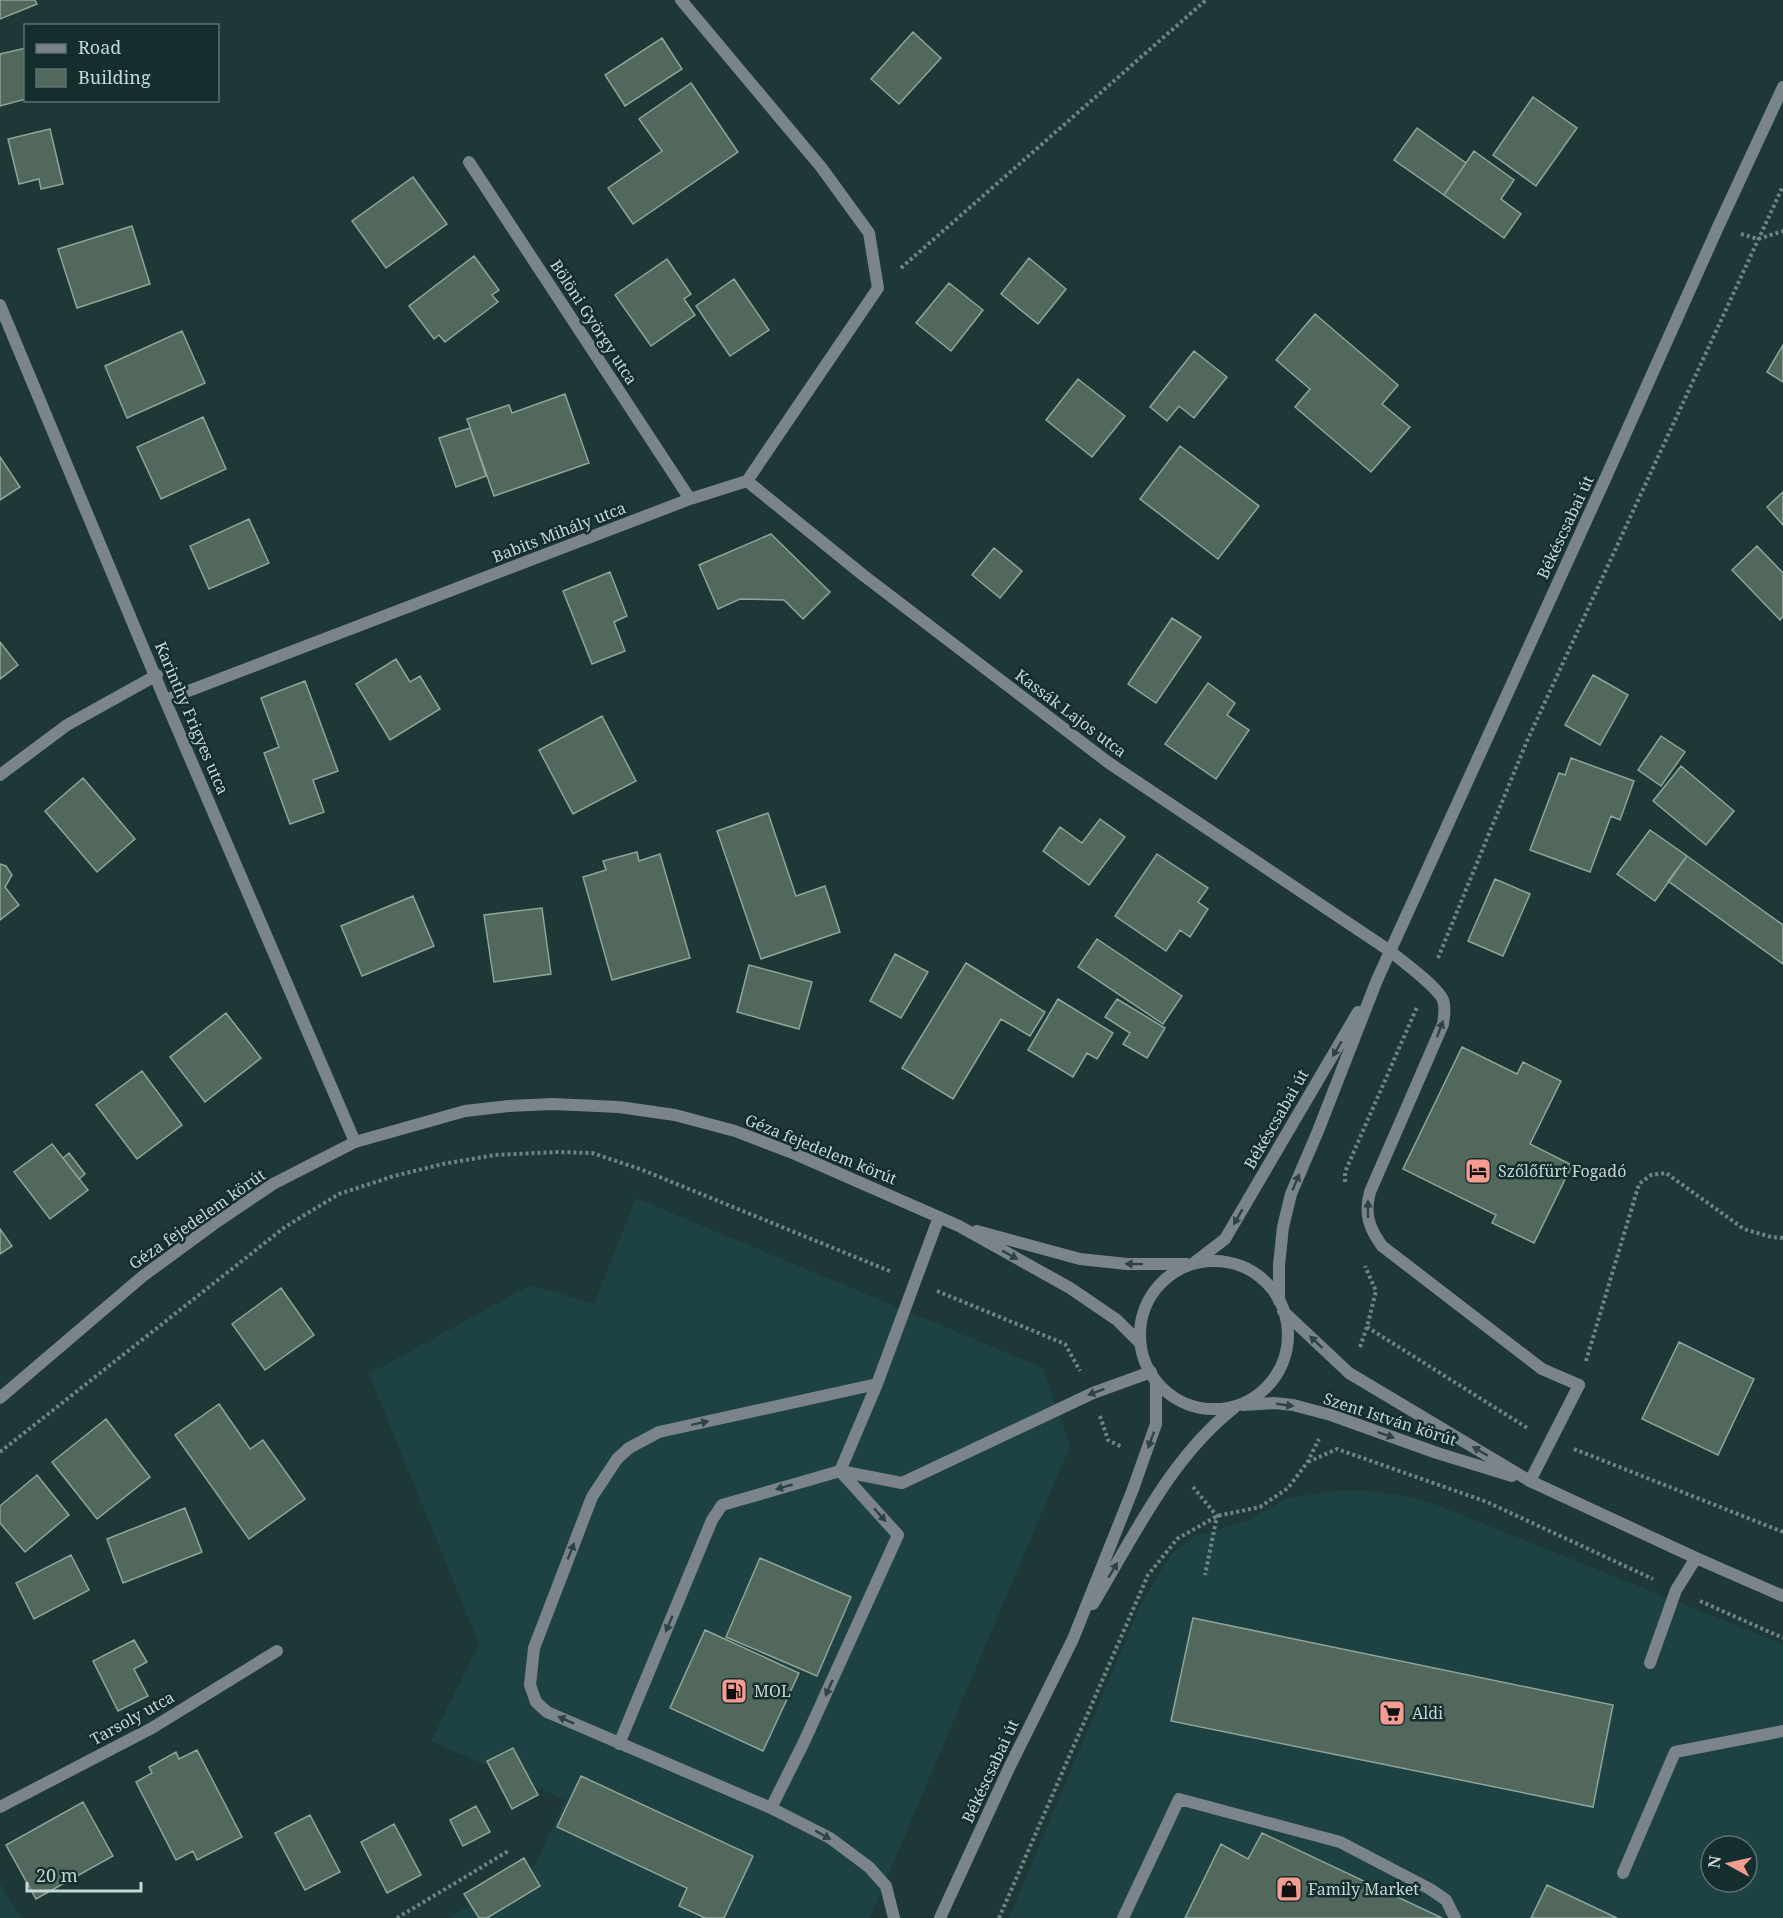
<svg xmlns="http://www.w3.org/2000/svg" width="1783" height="1918" font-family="'Noto Serif',serif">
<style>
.built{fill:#1e4243;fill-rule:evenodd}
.building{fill:#52685d;stroke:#8ea599;stroke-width:1.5}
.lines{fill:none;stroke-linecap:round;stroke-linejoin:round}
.path{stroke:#708484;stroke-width:4;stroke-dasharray:3 3;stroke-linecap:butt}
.service{stroke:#7b848a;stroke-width:12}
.minor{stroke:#7b848a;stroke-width:12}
.tertiary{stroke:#7b848a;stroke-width:12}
.oneway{fill:#2e4344}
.labels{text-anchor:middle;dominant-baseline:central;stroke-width:5;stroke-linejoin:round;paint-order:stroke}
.street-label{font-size:16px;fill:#c7d6d6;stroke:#142d2d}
.poi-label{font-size:16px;fill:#c7d6d6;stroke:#142d2d;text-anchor:start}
</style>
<rect width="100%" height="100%" fill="#1e3737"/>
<!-- built -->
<path class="built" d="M636 1198 1043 1368 1070 1446 870 1918H449L536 1864 565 1800 431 1741 479 1644 369 1374 530 1285 594 1304Z
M1335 1491H1367L1404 1496 1437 1505 1783 1644V1918H1009L1141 1604 1171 1554 1195 1536 1247 1521 1287 1498ZM1711 1846H1747V1882H1711Z
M0 1883 21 1918H0Z"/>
<!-- building -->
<path class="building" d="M0 0H35L37 4 0 19Z
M913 32 941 58 899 104 871 79Z
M662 38 682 69 625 106 605 75Z
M26 48V99L0 106V54Z
M691 83 738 152 633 224 608 188 662 151 639 119Z
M1533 97 1577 128 1536 186 1493 155Z
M1417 128 1466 163 1444 195 1394 160Z
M50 129 63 184 41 189 39 179 19 184 8 139Z
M1474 151 1514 180 1501 199 1521 214 1504 238 1444 195Z
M413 177 447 224 386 268 352 221Z
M132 226 150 284 77 308 58 249Z
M474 256 499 290 492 295 498 302 445 342 439 335 434 339 409 306Z
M1029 258 1066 289 1038 324 1001 294Z
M667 259 691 294 684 299 695 315 651 346 615 295Z
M734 279 769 330 730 356 696 306Z
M949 283 983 310 951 351 916 323Z
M1315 314 1398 385 1382 404 1410 427 1371 472 1295 407 1310 389 1276 360Z
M182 331 205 383 127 418 105 366Z
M1783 345V382L1767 372Z
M1194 351 1227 377 1194 418 1179 406 1167 421 1150 407Z
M1078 379 1125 416 1092 457 1046 420Z
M565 394 589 463 494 496 467 419 509 405 512 413Z
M203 417 226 469 161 499 137 447Z
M470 428 486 476 456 487 439 438Z
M1180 446 1259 506 1218 559 1140 499Z
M0 457 20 487 0 500Z
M1783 492V525L1767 507Z
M249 519 269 563 209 589 190 546Z
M771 534 830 592 803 619 784 600 740 599 718 609 699 565Z
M1757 546 1783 573V616L1780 620 1732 570Z
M994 548 1022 571 1000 598 972 575Z
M610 572 627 616 614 622 625 651 592 664 563 591Z
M1172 618 1201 637 1156 703 1128 684Z
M0 642 18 665 0 679Z
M396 659 410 682 420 676 440 709 390 740 356 684Z
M1593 675 1628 695 1600 745 1565 725Z
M305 681 338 771 313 780 324 812 290 824 264 753 279 747 261 698Z
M1208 683 1235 703 1227 715 1249 730 1216 779 1165 744Z
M602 716 636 781 573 814 539 750Z
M1661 736 1685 752 1661 786 1638 770Z
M1571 758 1634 781 1620 820 1611 816 1590 872 1530 850 1559 773 1565 775Z
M1681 766 1734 811 1706 845 1653 801Z
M83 778 135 839 97 872 45 811Z
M768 813 796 896 825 886 840 932 761 959 717 831Z
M1100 819 1125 837 1089 885 1043 851 1060 827 1082 843Z
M1650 830 1687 856 1655 901 1617 874Z
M637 852 639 861 660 854 690 958 612 980 583 877 606 870 603 861Z
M1157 854 1208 888 1198 902 1208 909 1190 937 1180 930 1166 951 1115 916Z
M1687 856 1783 925V964L1668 881Z
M0 864 6 866 12 875 5 887 19 905 0 920Z
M1495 879 1530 894 1503 956 1468 941Z
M413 896 434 946 362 976 341 926Z
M542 908 551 974 494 982 484 915Z
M1097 939 1182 996 1163 1024 1078 967Z
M895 954 928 972 901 1018 870 1001Z
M966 963 1045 1012 1030 1036 1001 1019 953 1099 902 1068Z
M749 965 812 982 799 1029 737 1012Z
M1058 999 1113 1033 1097 1059 1087 1053 1073 1077 1028 1050Z
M1117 999 1165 1028 1147 1058 1123 1044 1130 1033 1105 1017Z
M226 1013 261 1058 205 1102 170 1057Z
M1462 1047 1517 1074 1523 1062 1561 1081 1530 1144 1572 1165 1534 1243 1492 1223 1496 1215 1403 1169Z
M142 1071 182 1125 137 1159 96 1105Z
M52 1144 88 1190 50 1219 14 1172Z
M69 1153 85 1174 79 1179 63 1158Z
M0 1229 12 1246 0 1254Z
M281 1288 314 1335 265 1370 232 1324Z
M1679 1342 1754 1379 1718 1455 1642 1419Z
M219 1404 250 1449 263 1440 305 1499 249 1539 175 1435Z
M106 1419 150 1477 97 1519 52 1462Z
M37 1475 69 1515 25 1552 0 1523V1506Z
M185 1508 202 1552 123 1583 107 1539Z
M71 1555 89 1590 34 1619 16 1583Z
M760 1558 851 1597 817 1676 726 1637Z
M1193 1618 1613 1705 1593 1807 1171 1721Z
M705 1630 799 1673 763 1751 670 1708Z
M134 1640 147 1662 134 1669 148 1696 118 1711 93 1661Z
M513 1748 538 1795 512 1809 487 1761Z
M197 1750 242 1837 197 1860 193 1851 176 1860 136 1782 152 1773 149 1767 176 1752 179 1759Z
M581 1776 753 1856 724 1918H705L679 1906 687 1888 557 1827Z
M83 1802 113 1856 36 1899 6 1845Z
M476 1806 490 1832 463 1846 450 1820Z
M310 1815 340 1872 305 1890 275 1833Z
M394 1824 421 1875 387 1893 361 1842Z
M1262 1833 1442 1918H1185L1221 1844 1248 1859Z
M524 1858 540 1886 487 1918H479L464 1894Z
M1547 1885 1617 1918H1531Z"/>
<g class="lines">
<!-- path -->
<path class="path" d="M1741 234 1758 239 1783 231
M901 268 1206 0
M1438 958 1527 741 1783 186
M1345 1182V1172L1417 1007
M937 1291 1065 1344 1080 1371
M1367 1327 1529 1429
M1360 1347 1367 1327 1376 1291 1365 1266
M1586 1361 1639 1184 1651 1175 1666 1173 1744 1229 1771 1237 1783 1238
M1100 1416 1108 1440 1122 1447
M1574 1449 1783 1532
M0 1452 285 1227 339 1194 394 1176 443 1164 495 1155 558 1152 592 1153 640 1169 892 1272
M1308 1462 1337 1449 1487 1502 1653 1579
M1193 1487 1217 1516 1205 1575
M1700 1601 1783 1638
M397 1918 510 1850
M999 1918 1148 1575 1177 1539 1217 1516 1260 1507 1288 1488 1307 1463 1319 1439"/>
<!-- service -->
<path class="service" d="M1390 951C1402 961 1438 987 1443 1000 1446 1008 1444 1016 1443 1024L1370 1192C1364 1214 1369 1228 1382 1246L1542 1369 1579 1385
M877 1384 659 1432 629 1448 617 1459 592 1497 534 1648 530 1685 536 1702 547 1712 771 1808 830 1838 869 1867 886 1886 894 1918
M840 1471 877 1384 939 1217
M1650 1663 1676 1590 1696 1558
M619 1744 712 1520 722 1505 840 1471 902 1483 1093 1393 1151 1372
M771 1808 804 1742 898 1535 840 1471
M1623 1873 1675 1752 1783 1731
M1123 1918 1179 1799 1340 1842 1430 1889 1446 1900 1455 1918"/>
<!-- minor -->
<path class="minor" d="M469 162 690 499
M0 305 165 700 355 1142
M747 481 863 575 1109 763 1390 951
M165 700 690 499 747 481 878 288 869 233 821 167 681 0
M0 775 67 725 157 675
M1530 1481 1579 1385
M0 1807 152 1728 277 1651"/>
<!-- tertiary -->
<path class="tertiary" d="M977 1231 1080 1259 1127 1264H1187
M1140 1335a74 74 0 1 1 148 0a74 74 0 1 1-148 0Z
M1195 1262 1225 1239 1358 1012
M1279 1301V1265L1283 1227 1291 1194 1318 1131 1377 980 1606 477 1718 227 1783 87
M1283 1311 1349 1373 1530 1481 1696 1558 1783 1596
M0 1398 143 1276 218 1221 273 1184 355 1142 465 1111 509 1106 553 1104 619 1107 675 1115 735 1131 795 1154 959 1226 1070 1288 1117 1320 1140 1343
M1243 1405 1274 1403 1293 1405 1331 1415 1437 1453 1512 1476
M1093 1604C1134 1536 1171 1457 1234 1408
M940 1918 1009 1768 1073 1639 1133 1489 1156 1424V1382"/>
</g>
<!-- one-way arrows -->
<defs><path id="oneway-solid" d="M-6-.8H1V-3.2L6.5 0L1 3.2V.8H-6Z" transform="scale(1.5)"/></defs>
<g class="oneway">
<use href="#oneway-solid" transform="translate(1440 1029) rotate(-70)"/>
<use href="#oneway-solid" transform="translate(1337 1049) rotate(121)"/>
<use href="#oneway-solid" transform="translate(1296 1182) rotate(-67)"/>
<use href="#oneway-solid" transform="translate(1368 1209) rotate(-90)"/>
<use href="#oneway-solid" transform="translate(1238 1217) rotate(120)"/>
<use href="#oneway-solid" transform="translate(1010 1255) rotate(29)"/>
<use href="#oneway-solid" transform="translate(1134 1264) rotate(-179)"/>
<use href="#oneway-solid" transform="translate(1316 1342) rotate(-137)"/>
<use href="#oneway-solid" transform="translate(1096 1392) rotate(159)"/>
<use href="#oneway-solid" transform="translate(1285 1405) rotate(8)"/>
<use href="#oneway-solid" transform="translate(700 1423) rotate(-12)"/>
<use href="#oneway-solid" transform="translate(1386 1435) rotate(19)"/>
<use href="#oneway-solid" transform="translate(1151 1440) rotate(110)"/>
<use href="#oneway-solid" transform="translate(1480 1451) rotate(-149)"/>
<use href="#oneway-solid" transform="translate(784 1487) rotate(164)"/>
<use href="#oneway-solid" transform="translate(880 1515) rotate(48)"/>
<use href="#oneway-solid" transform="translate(571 1551) rotate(-69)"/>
<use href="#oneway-solid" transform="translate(1113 1570) rotate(-59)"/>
<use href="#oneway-solid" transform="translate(669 1624) rotate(113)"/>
<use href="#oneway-solid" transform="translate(829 1688) rotate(114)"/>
<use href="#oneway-solid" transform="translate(566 1720) rotate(-156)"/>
<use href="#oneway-solid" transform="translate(823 1835) rotate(29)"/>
</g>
<!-- icons -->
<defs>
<symbol id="hotel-square" viewBox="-11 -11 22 22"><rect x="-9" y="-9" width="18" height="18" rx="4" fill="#f59c91" stroke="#142d2d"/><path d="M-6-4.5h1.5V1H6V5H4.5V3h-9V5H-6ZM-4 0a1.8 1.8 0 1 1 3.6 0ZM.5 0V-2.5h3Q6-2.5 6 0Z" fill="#111"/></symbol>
<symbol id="fuel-square" viewBox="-11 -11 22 22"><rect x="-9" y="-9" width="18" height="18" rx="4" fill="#f59c91" stroke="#142d2d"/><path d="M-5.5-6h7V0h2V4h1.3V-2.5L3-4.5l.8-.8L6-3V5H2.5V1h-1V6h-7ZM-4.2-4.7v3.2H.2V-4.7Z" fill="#111"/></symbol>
<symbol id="supermarket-square" viewBox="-11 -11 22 22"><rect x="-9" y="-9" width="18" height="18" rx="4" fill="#f59c91" stroke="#142d2d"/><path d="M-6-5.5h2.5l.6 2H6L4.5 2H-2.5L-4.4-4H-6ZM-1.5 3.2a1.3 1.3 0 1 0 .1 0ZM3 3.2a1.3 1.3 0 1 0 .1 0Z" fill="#111"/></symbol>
<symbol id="shop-square" viewBox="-11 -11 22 22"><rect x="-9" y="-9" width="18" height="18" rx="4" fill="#f59c91" stroke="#142d2d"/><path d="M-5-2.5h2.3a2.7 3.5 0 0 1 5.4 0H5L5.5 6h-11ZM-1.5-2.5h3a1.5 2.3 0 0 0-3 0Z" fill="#111"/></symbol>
</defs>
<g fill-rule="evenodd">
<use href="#hotel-square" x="1463" y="1156" width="30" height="30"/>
<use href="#fuel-square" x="719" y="1676" width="30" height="30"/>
<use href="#supermarket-square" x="1377" y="1698" width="30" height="30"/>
<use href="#shop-square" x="1274" y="1874" width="30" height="30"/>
</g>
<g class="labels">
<!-- street labels -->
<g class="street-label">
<text transform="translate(594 322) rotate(57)">Bölöni György utca</text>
<text transform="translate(1565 527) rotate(-65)">Békéscsabai út</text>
<text transform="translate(559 532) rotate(-21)">Babits Mihály utca</text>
<text transform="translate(1071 713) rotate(37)">Kassák Lajos utca</text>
<text transform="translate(192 718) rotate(67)">Karinthy Frigyes utca</text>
<text transform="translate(1276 1119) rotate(-60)">Békéscsabai út</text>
<text transform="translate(821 1149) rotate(22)">Géza fejedelem körút</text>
<text transform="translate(197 1219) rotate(-35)">Géza fejedelem körút</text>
<text transform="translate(1390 1419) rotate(18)">Szent István körút</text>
<text transform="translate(132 1718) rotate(-29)">Tarsoly utca</text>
<text transform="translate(990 1771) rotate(-65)">Békéscsabai út</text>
</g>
<!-- poi labels -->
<g class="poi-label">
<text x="1498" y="1171">Szőlőfürt Fogadó</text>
<text x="754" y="1691">MOL</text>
<text x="1412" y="1713">Aldi</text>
<text x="1308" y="1889">Family Market</text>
</g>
</g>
<!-- legend -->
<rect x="24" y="24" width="195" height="78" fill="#142d2d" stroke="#5c7171" stroke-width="1.5"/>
<rect x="36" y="44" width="30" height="9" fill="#7b848a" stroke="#5c7171" stroke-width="1.5"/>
<text x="78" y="54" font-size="18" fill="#c7d6d6">Road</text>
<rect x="36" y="69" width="30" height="18" fill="#52685d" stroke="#5c7171" stroke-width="1.5"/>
<text x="78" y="84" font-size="18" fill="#c7d6d6">Building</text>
<!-- north arrow -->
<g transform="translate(1729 1864) rotate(278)"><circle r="28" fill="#142d2d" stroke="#5c7171" stroke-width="1.5"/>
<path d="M0-4.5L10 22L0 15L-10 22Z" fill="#f59c91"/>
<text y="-9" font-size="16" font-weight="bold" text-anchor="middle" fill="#c7d6d6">N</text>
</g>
<!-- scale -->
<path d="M27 1882v9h114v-9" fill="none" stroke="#c7d6d6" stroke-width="3"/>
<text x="36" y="1882" font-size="18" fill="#c7d6d6" stroke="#142d2d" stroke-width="4.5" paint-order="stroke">20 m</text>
</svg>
